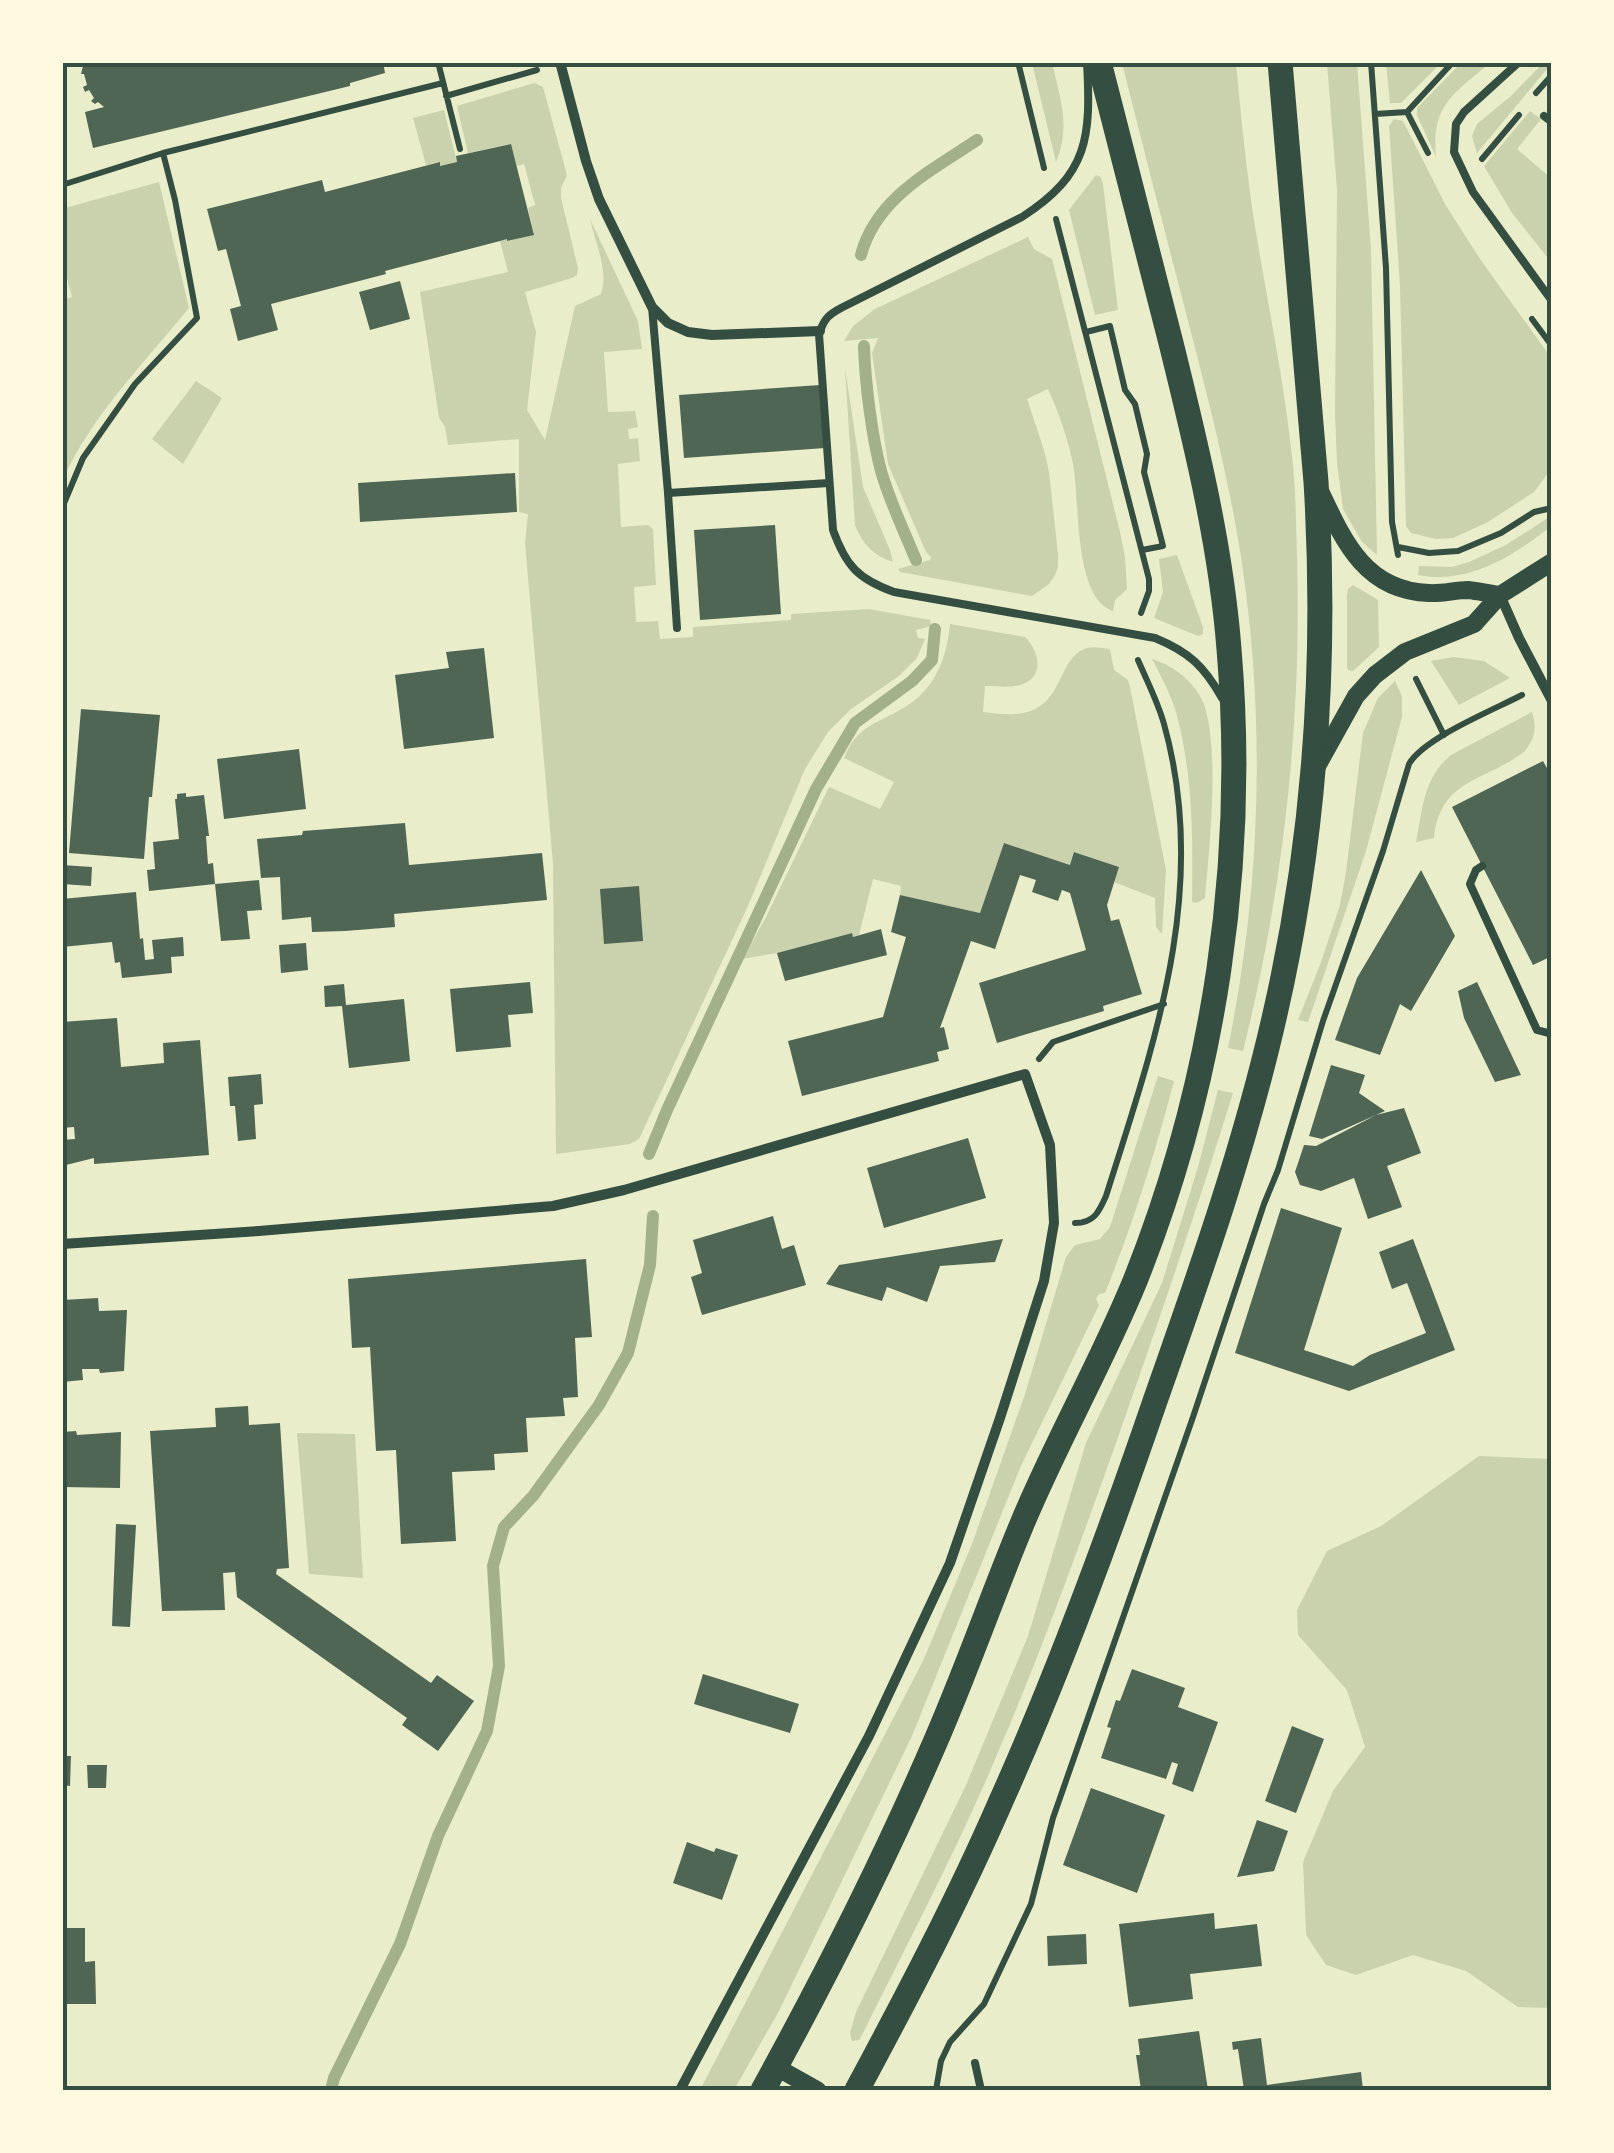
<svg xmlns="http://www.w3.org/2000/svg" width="1614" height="2153" font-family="'DejaVu Sans',sans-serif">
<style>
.green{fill:#cad2ad}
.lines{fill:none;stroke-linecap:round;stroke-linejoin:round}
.stream{stroke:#a3b18a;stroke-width:12}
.building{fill:#4f6655}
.path{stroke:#344e41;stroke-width:6}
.service{stroke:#344e41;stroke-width:8}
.minor{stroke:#344e41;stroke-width:10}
.tertiary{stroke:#344e41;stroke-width:18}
.primary{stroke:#344e41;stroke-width:25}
.neatline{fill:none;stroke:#344e41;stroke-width:4}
</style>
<rect width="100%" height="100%" fill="#e9edc9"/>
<!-- green -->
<path class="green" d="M1032 63H1052C1060 97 1071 127 1056 162Z
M1122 63H1236C1241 115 1246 168 1254 220 1267 302 1285 383 1293 466 1296 496 1296 527 1297 557 1302 723 1283 891 1243 1051L1228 1048C1261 887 1266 720 1241 557 1228 474 1207 394 1186 313 1164 229 1143 146 1122 63Z
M1327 63H1357L1371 249 1377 555 1362 542 1343 509 1337 463 1335 413 1337 190Z
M1386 63V62L1441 63 1401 103H1390Z
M1461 63H1490C1454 94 1431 104 1436 157L1417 115V108Z
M1543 63H1552L1477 153 1472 136 1477 124 1511 96Z
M531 84 535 83 543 87 567 175 561 188V198L578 268 577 275 572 278 525 292 536 332 527 410 545 440 575 306 601 294C609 271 595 242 590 219L638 321 642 349 604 352 608 412 635 411 638 427 628 429 629 439 638 438 640 461 618 464 621 527 648 525 653 529 656 585 634 587 636 622 658 621 660 639 693 637V627L791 620V614L869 609 930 620 931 626 916 630 918 638 925 639 917 658 899 676 851 709 828 732 805 769 748 906 639 1139 630 1144 556 1154 553 864 525 543 528 514 519 512V439L448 445 445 427 439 418 420 292 508 272 500 241 507 239 508 241 534 234 528 208 535 205 524 164 517 166 510 144 468 153 457 106Z
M444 110 457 162 440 166 439 162 426 165 413 118Z
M1530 111 1541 119 1517 149 1551 178V262L1512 213 1484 166Z
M1394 119 1403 121 1445 204 1480 259 1552 359 1551 469 1534 492 1488 522 1453 538 1436 539 1411 533 1406 526 1400 285 1389 126Z
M1096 175 1101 177 1103 184 1118 310 1095 315 1069 210Z
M159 182 189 308C144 363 93 414 63 479V300L72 297 63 263V203L65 208Z
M1028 237 1034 249 1052 259 1120 532 1125 557 1127 589 1115 600 1113 611C1073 598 1080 500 1073 464 1068 439 1059 413 1048 389L1027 399 1044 450 1049 472 1058 554V568L1054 577 1049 584 1032 596 900 572 898 569 930 560 931 557 926 552 888 464 872 353 878 338 844 341 853 326 875 309Z
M845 368 863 487 890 550 893 562C874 556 862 544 855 525Z
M196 381 222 398 183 464 152 439Z
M1551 516V526C1514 556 1468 585 1418 575L1419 566 1452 567 1469 562 1506 545Z
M1177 555 1203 627V634L1198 636 1154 618 1163 592 1159 559Z
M1353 585 1378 600 1379 647 1353 671 1348 670 1347 667V595L1348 589Z
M950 624 1025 637C1040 652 1045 678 1020 685 1009 688 996 686 985 686L983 712C993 713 1005 715 1015 714 1066 711 1055 658 1087 648 1093 646 1103 648 1110 649L1114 670 1128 680 1130 687 1166 870 1162 934 1156 927 1155 898 1114 882 1119 867 1075 852 1070 865 1004 843 980 913 900 895 901 886 873 879 859 935 853 937 851 933 777 953 742 959 766 917 829 787 880 809 894 782 844 758C857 724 881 723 908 705 936 687 947 656 950 624Z
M1454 657 1484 661 1510 678 1459 705 1431 661Z
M1152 659C1171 665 1190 678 1200 696 1222 734 1209 852 1205 898L1197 903 1192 902C1193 840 1193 776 1177 716 1172 696 1161 677 1152 659Z
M1395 681 1402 696V717L1366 851 1308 1022 1298 1020 1321 962 1340 905 1346 872 1363 733 1378 698Z
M1532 712C1537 729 1535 738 1525 751 1486 782 1440 778 1434 838L1416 842C1423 808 1423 778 1451 755Z
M1158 1076 1174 1081C1155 1153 1133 1224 1105 1293L1099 1294 1096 1299 1099 1305 1020 1468 912 1736 779 2011 734 2090H700L923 1661 972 1544 1025 1394 1066 1257 1075 1245 1100 1239 1110 1227Z
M1218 1090 1233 1093C1195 1216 1153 1338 1110 1460 1075 1557 1040 1655 999 1750 959 1846 910 1938 864 2031L859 2040 852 2041 850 2033 856 2012 966 1785 1028 1636 1086 1443 1162 1283 1198 1167Z
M297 1433 355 1434 363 1578 309 1574Z
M1479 1456 1551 1459V2008L1518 2007 1466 1971 1413 1955 1356 1975 1326 1965 1306 1935 1303 1862 1333 1791 1365 1747 1347 1690 1298 1635 1297 1610 1327 1551 1381 1526Z"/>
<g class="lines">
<!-- stream -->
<path class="stream" d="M861 255C876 198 931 171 977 140
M864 346C865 382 872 437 881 471 890 502 904 531 916 560
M649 1154 667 1110 816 789 855 723 912 681 932 660 935 629
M331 2090 334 2078 400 1944 438 1836 487 1731 499 1666 493 1566 504 1527 533 1496 599 1405 628 1353 650 1265 653 1216"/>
</g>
<!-- building -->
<path class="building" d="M84 62H383L385 73 350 83V86L93 148 85 112 104 107 98 102 95 104 91 101 94 98 89 90 85 92 83 87 87 85 84 74H81Z
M511 144 534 235 507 241V239L500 241 385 271 386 274 271 304 278 330 238 341 230 309 241 306 226 249 218 251 207 209 322 180 325 192 440 162V166L457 162 456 156Z
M400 281 410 319 370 330 359 292Z
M820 385 825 448 684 458 679 395Z
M515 473 517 512 360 522 358 483Z
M775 525 781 614 700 620 694 530Z
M484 648 494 738 404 749 395 675 449 668 446 652Z
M81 709 160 715 152 797H149L144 859 69 853Z
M299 749 306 809 224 819 217 759Z
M1543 761 1552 777V956L1533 965 1452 807Z
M186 793V797L204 795 209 836H206L208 864 213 863 215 884 149 891 147 870 155 869 153 842 179 839 175 799H177V794Z
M405 823 409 865 542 853 547 900 394 914 395 927 345 931 312 932 311 917 282 920 280 877 261 878 257 839 302 835 303 831Z
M1004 843 1070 865 1074 852 1119 867 1107 905 1111 921 1119 919 1142 994 1103 1006 1104 1011 997 1043 979 983 1086 950 1070 893 1062 890 1058 901 1032 892 1036 880 1020 875 995 949 971 941 940 1028 944 1027 949 1049 937 1052 939 1061 802 1096 788 1041 883 1017 906 937 891 932 900 895 980 913Z
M62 865 92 867 91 886 62 884Z
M1421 870 1455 936 1411 1011 1400 1004 1380 1055 1335 1040 1357 978Z
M259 880 262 910 247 911 250 939 221 941 215 884Z
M639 886 643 941 604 944 600 889Z
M136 892 140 939 143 938 145 960 154 959 152 940 183 937 184 956 171 957 172 973 122 978 120 962 115 963 112 942 62 947V899Z
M881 929 887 955 785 981 777 953 852 933 853 937Z
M306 943 308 970 281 973 279 945Z
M530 982 533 1013 508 1015 511 1047 456 1052 450 989Z
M1477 982 1521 1075 1495 1082 1464 1018 1458 991Z
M344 984 346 1005 404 999 410 1061 349 1068 342 1006 325 1007 324 986Z
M117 1018 121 1067 164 1063 163 1043 200 1040 209 1155 94 1164V1158L62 1166V1140L75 1139 74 1127 62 1128V1022Z
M1331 1065 1365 1075 1359 1093 1385 1111 1322 1139 1309 1136Z
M261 1074 263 1104 254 1105 256 1139 238 1141 235 1106H230L228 1077Z
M1404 1108 1421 1153 1387 1166 1402 1207 1368 1219 1354 1178 1321 1191 1300 1185 1295 1172 1304 1145 1316 1146 1376 1115Z
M968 1138 986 1198 884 1228 867 1168Z
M1281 1208 1342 1228 1304 1350 1353 1366 1370 1355 1426 1333 1407 1283 1392 1289 1379 1252 1413 1239 1455 1350 1349 1391 1235 1353Z
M773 1216 782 1249 794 1245 806 1285 702 1315 691 1277 702 1273 693 1240Z
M1003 1239 995 1262 940 1266 927 1302 887 1287 882 1301 826 1284 839 1265Z
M586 1259 592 1337 575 1338 578 1397 563 1398 565 1416 526 1418 528 1452 494 1454 495 1470 452 1472 456 1541 401 1544 396 1450 376 1451 370 1347 352 1348 348 1279Z
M98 1298 99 1311 127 1310 124 1371 100 1373 99 1369H82L83 1380 62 1382V1300Z
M248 1406 249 1425 280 1423 289 1568 277 1569 276 1574 431 1683 437 1675 474 1701 438 1751 402 1725 407 1718 237 1597 235 1572 223 1573 225 1610 162 1611 150 1431 216 1427 215 1408Z
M76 1431 77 1435 121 1432 120 1488 62 1487V1432Z
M116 1524 136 1525 130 1627 112 1626Z
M1132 1669 1185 1688 1178 1707 1218 1722 1193 1792 1172 1784 1178 1764 1172 1762 1166 1779 1101 1758 1111 1728 1107 1727 1116 1700 1120 1701Z
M703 1674 799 1704 790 1733 694 1704Z
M1292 1726 1324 1739 1296 1813 1265 1801Z
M62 1756H71L70 1786 62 1785Z
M87 1765H107L106 1788H88Z
M1091 1788 1165 1815 1137 1893 1063 1865Z
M1257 1820 1288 1831 1274 1871 1237 1877Z
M687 1842 714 1852 716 1848 738 1855 722 1900 673 1883Z
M1214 1913 1215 1929 1257 1924 1262 1966 1190 1974 1193 1999 1129 2007 1119 1924Z
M62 1928H85V1962L95 1961 96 2004H62Z
M1086 1934 1087 1964 1048 1966 1047 1936Z
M1199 2031 1208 2090H1141L1136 2055H1140L1138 2039Z
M1261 2038 1267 2085 1361 2072 1363 2090H1244L1238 2049 1233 2050 1232 2042Z"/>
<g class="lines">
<!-- path -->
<path class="path" d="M438 62 460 149
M1018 62 1044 168
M1371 62 1386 268 1392 522 1398 555
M1536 93 1552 75
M446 96 537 70
M1407 112 1428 153
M1375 114 1407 112 1453 62
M163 153 443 83
M1482 159 1519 115
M62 185 163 153 175 200 197 318 135 384 83 458 62 508
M1056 219 1149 579V591L1141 613
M1532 319 1552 346
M1086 332 1110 326 1125 390 1135 404 1147 454 1144 472 1163 546 1142 550
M1398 547 1429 553 1458 551 1501 533 1534 512 1552 508
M1416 679 1444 735
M1039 1059 1053 1042 1164 1004
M1075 1223C1094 1223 1099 1212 1106 1196 1155 1041 1210 888 1164 724 1158 702 1147 681 1138 660
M936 2090 941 2061 950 2042 984 2004 1031 1904 1053 1818 1193 1417 1264 1204 1278 1170 1323 1021 1383 851 1409 764C1424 738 1493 710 1522 695"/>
<!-- service -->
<path class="service" d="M1087 62C1091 137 1089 174 1022 217L841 308C828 315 824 319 819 334L833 530C846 566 858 579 894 592L1155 638C1189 652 1204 666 1222 698
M1519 62 1464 112 1456 124 1454 152 1473 192 1552 301
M1544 116 1552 122
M652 307 668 493 677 628
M668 493 829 483
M1482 866 1476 870 1470 884 1537 1030 1552 1034
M975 2063 981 2090"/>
<!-- minor -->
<path class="minor" d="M560 62 586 161 599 199 652 307 668 323 688 332 712 335 820 331
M1500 595 1519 638 1552 701
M62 1244 259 1231 553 1206 624 1190 1025 1074 1050 1145 1054 1223 1044 1281 1000 1418 950 1563 869 1736 680 2090"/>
<!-- tertiary -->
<path class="tertiary" d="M1321 493C1344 542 1366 591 1429 593 1442 594 1455 590 1468 590 1479 591 1490 594 1500 595
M1316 768 1356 696 1375 675 1405 652 1474 624 1500 595 1552 562
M776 2067 817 2090"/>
<!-- primary -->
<path class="primary" d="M763 2090C823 1981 880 1869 930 1754 964 1678 990 1601 1022 1524 1056 1442 1101 1364 1135 1281 1215 1081 1247 863 1229 649 1221 546 1196 444 1171 343 1147 250 1123 156 1099 62
M857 2090C908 1995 958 1900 1001 1801 1059 1672 1108 1538 1154 1404 1199 1276 1245 1147 1275 1014 1315 840 1327 661 1316 482L1280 62"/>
</g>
<!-- border -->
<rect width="1614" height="2153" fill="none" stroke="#fefae0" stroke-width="130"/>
<rect x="65" y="65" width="1484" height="2023" class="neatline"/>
</svg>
